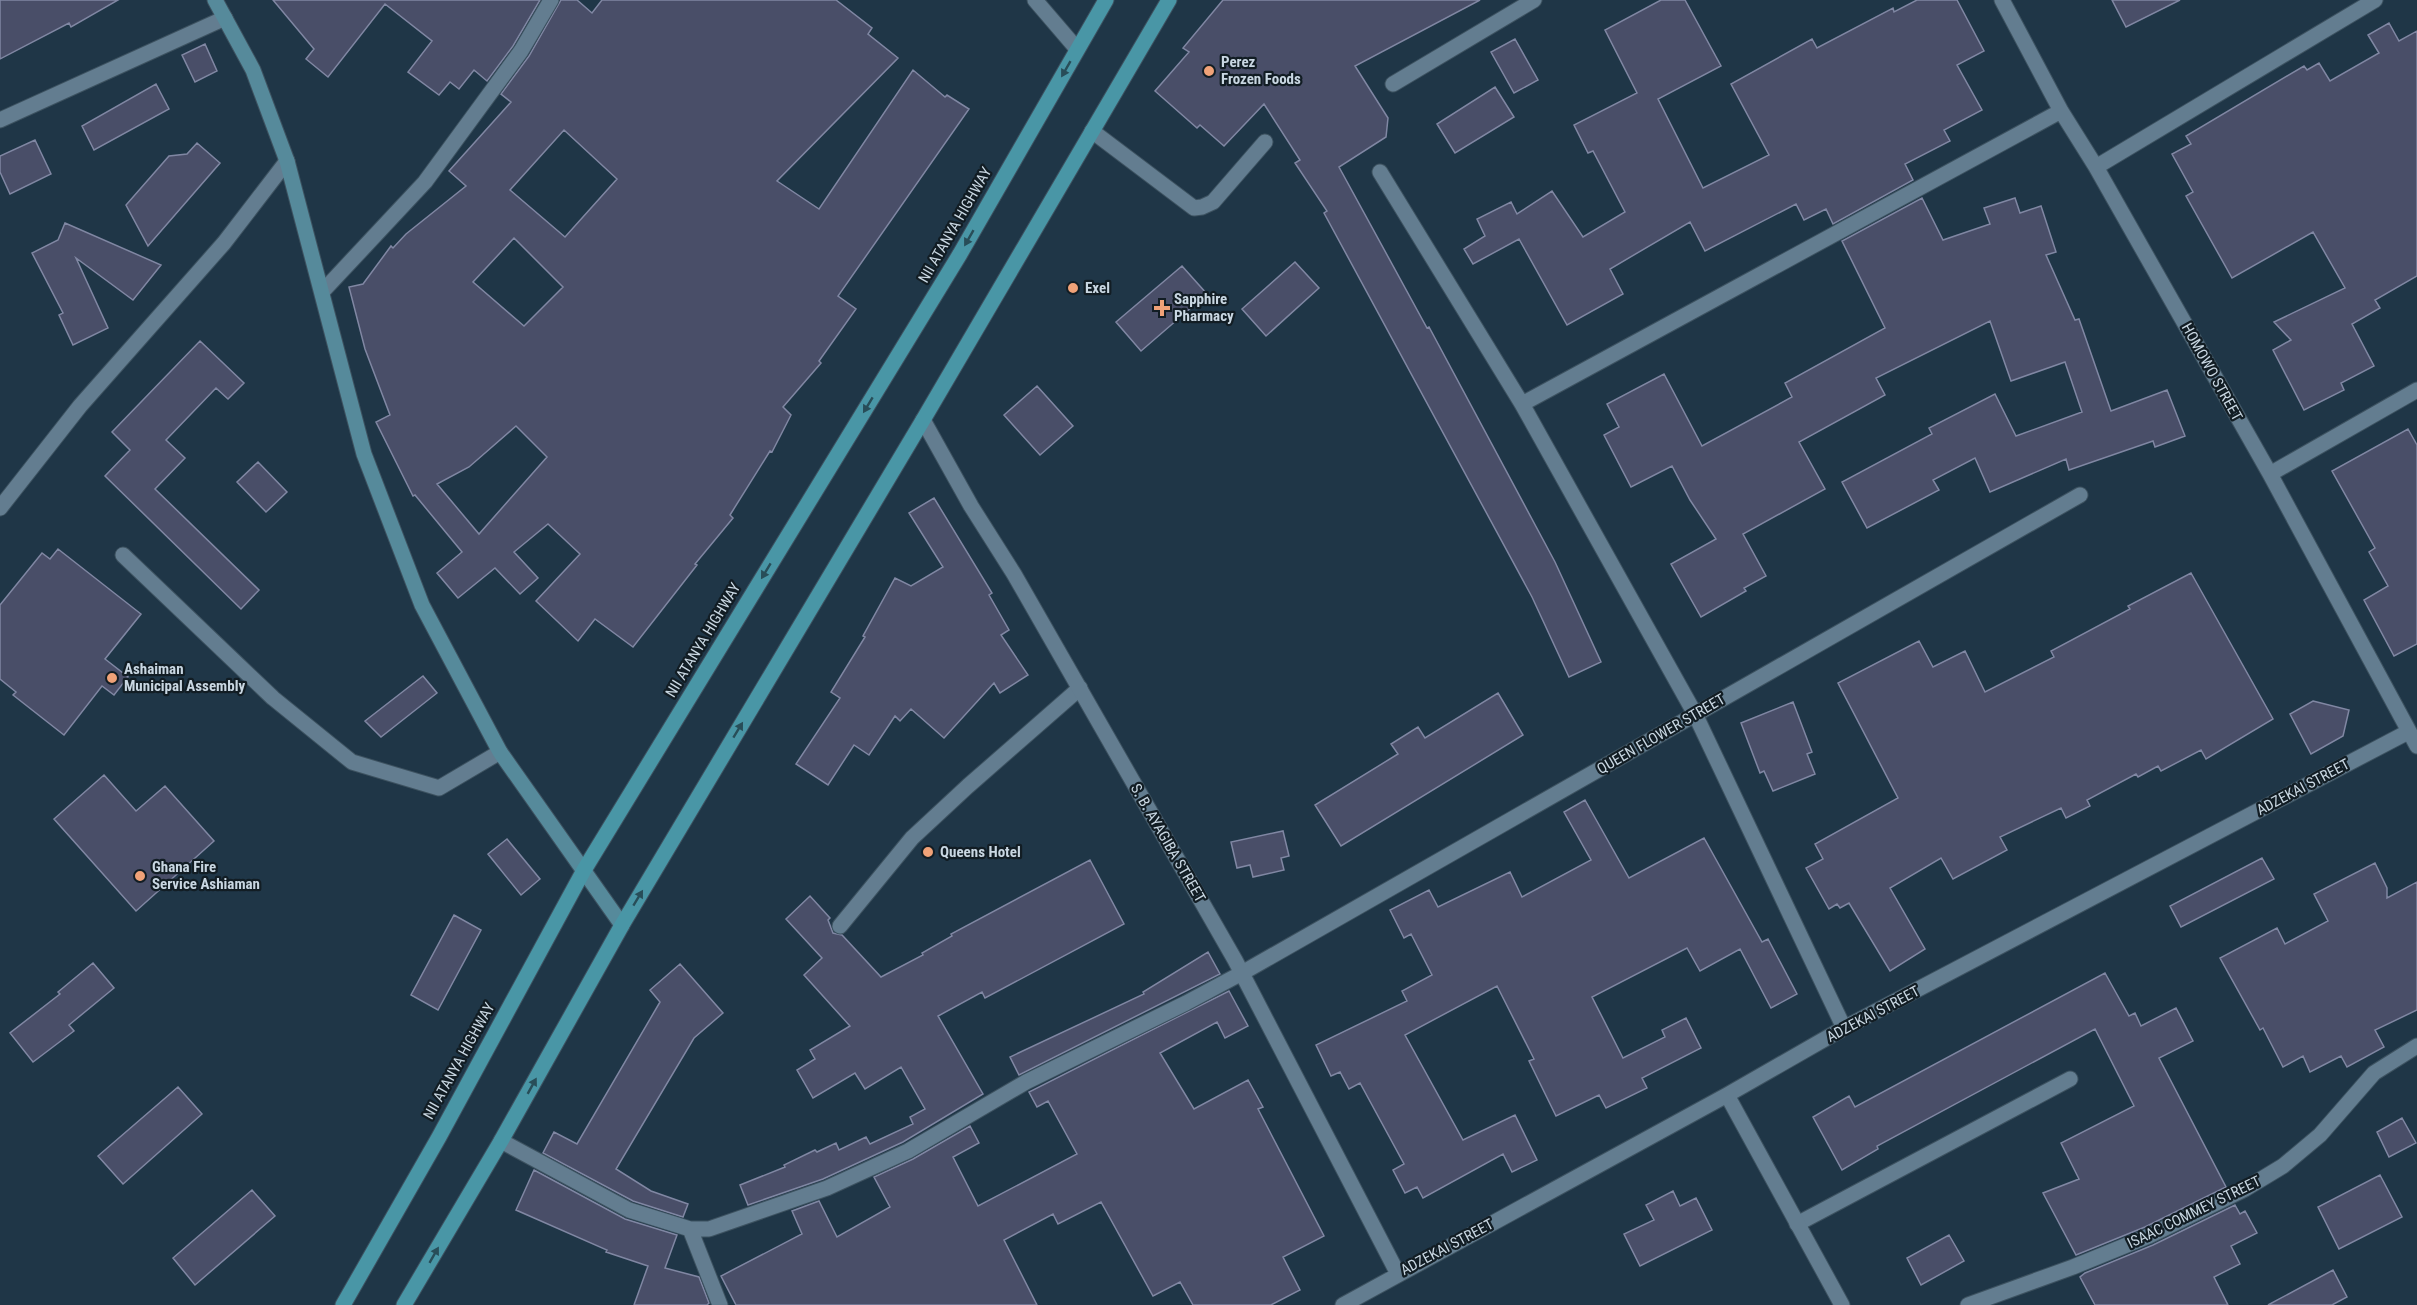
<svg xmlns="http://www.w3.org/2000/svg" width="2417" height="1305" font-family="'Roboto Condensed',sans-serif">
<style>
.building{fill:#494e68;stroke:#8087a3;stroke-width:1.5;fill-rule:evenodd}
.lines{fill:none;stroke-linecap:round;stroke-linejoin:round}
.lane-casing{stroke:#3d5260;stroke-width:17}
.street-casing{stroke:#3d5260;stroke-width:17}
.secondary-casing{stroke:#3d5260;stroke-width:17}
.primary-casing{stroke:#3d5260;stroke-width:17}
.lane{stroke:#637d90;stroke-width:15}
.street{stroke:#637d90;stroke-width:15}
.secondary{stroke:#568a9b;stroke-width:15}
.primary{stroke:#4996a6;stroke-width:15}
.oneway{fill:#284d58}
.poi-dot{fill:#f0a278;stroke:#121d24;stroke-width:2}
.labels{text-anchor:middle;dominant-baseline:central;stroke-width:4.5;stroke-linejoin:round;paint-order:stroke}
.poi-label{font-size:15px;font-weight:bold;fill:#c9d7e2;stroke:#121d24;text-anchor:start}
.street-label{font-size:15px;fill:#c9d7e2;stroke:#121d24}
</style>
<rect width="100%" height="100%" fill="#1f3647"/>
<!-- building -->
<path class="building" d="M0 0H118L71 27 69 23 0 59Z
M273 0H540L513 46 487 81 474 70 459 89 450 82 439 95 408 72 432 41 385 4 328 77 306 59 314 49Z
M561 0H577L592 13 602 0H836L872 28 868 34 898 58 777 181 819 209 913 70 945 97 947 95 969 109 838 296 856 309 819 361 821 363 783 407 791 415 772 452 770 451 730 515 733 518 695 564 697 565 633 647 595 619 578 641 536 601 580 554 548 524 514 552 538 578 520 594 495 568 458 598 437 573 462 552 415 495 413 496 376 422 390 415 365 349 349 287 363 284 391 246 393 248 406 234 466 186 449 171 511 102 501 94 529 56ZM564 130 617 179 565 237 510 190ZM514 238 563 287 524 326 473 282ZM516 426 547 457 479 534 437 484 469 467Z
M1223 0H1480L1355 66 1388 118 1386 137 1339 167 1427 328 1429 327 1555 562 1601 662 1569 677 1532 597 1324 213 1327 211 1295 163 1300 160 1264 104 1224 146 1200 125 1197 128 1155 91 1189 52 1183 48Z
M1661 0H1685L1721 66 1658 99 1703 188 1769 155 1731 84 1812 39 1817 48 1893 8 1894 12 1917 0H1957L1984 51 1957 65 1982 110 1944 130 1950 141 1905 164 1913 180 1833 224 1826 209 1804 220 1796 204 1705 251 1690 222 1610 269 1623 294 1567 325 1519 239 1473 264 1464 249 1485 236 1477 219 1511 202 1517 214 1552 191 1583 237 1625 212 1593 151 1588 153 1574 125 1637 93 1605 30Z
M2112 0H2180L2126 27Z
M2389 23 2399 41 2417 31V276L2375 300 2380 308 2352 324 2374 366 2341 383 2344 390 2304 410 2273 350 2291 340 2274 322 2345 288 2313 232 2232 278 2186 196 2193 192 2172 154 2191 144 2186 136 2304 66 2307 70 2319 63 2330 81 2379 53 2368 35Z
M1515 39 1538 80 1514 93 1491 52Z
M205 44 217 71 195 82 182 55Z
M156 84 169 109 94 150 82 126Z
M1495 87 1514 117 1455 153 1437 124Z
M35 140 51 174 10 194 0 172V156Z
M197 143 220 163 148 246 126 205 169 156 187 154Z
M1922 198 1943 240 1990 224 1984 208 2015 198 2020 213 2041 206 2056 252 2046 255 2075 320 2079 319 2111 411 2167 390 2185 436 2155 447 2153 441 2069 470 2066 459 1990 492 1975 458 1933 480 1939 490 1867 528 1842 482 1932 434 1929 428 1995 394 2016 436 2082 412 2065 362 2011 381 1990 321 1876 378 1885 395 1799 442 1825 489 1743 534 1766 576 1744 588 1746 591 1701 617 1671 564 1716 539 1690 500 1672 466 1631 487 1604 435 1619 427 1607 404 1664 374 1702 446 1792 397 1785 383 1885 328 1842 241Z
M65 223 161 265 133 300 76 258 108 328 73 345 59 315 63 313 32 253 58 240Z
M1295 262 1319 288 1266 336 1242 309Z
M1182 266 1207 294 1141 351 1116 322Z
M200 341 244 383 228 399 216 388 166 440 185 458 155 489 259 590 241 609 105 476 130 450 112 432Z
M1037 386 1073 426 1040 455 1004 415Z
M2408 429 2417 445V644L2394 656 2364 600 2388 586 2369 552 2375 548 2332 471Z
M258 462 287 492 266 512 237 482Z
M934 498 992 593 989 595 1009 630 1001 635 1028 675 1000 693 994 683 944 738 911 709 900 721 895 716 869 755 854 745 828 785 796 764 840 698 831 692 865 637 863 636 895 578 911 586 943 567 909 513Z
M58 549 141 614 105 659 128 677 114 695 102 686 64 735 13 695 16 692 0 679V605L42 553 50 559Z
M2191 573 2273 719 2206 759 2201 750 2161 771 2158 766 2138 777 2136 774 2087 800 2090 806 2066 818 2061 808 2000 837 2007 850 1953 879 1941 858 1890 888 1925 949 1890 971 1849 903 1840 908 1837 904 1829 909 1806 868 1823 859 1815 844 1898 798 1838 683 1919 641 1933 667 1965 651 1985 692 2054 657 2051 651 2130 609 2128 606Z
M423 676 437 693 381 737 365 721Z
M1498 693 1523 735 1341 846 1315 805 1398 754 1391 744 1418 727 1425 738Z
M2313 701 2349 710 2343 736 2311 754 2290 714Z
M1793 702 1812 752 1807 754 1815 774 1773 791 1764 771 1760 773 1741 723Z
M104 775 136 811 165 786 214 841 136 911 54 819Z
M1585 800 1629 878 1704 838 1762 942 1768 939 1797 994 1771 1008 1740 949 1700 971 1687 948 1592 997 1623 1058 1665 1037 1662 1030 1686 1018 1701 1048 1642 1078 1647 1088 1606 1108 1599 1095 1556 1116 1529 1061 1534 1059 1497 986 1405 1035 1463 1140 1515 1115 1537 1160 1512 1172 1503 1154 1423 1198 1417 1187 1405 1193 1393 1170 1404 1164 1360 1083 1349 1089 1340 1072 1331 1076 1316 1045 1407 1001 1402 991 1432 975 1411 934 1404 938 1390 910 1429 890 1438 907 1510 872 1522 897 1591 860 1564 812Z
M1283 831 1289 856 1281 858 1284 870 1253 877 1250 865 1237 868 1231 842Z
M507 839 540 879 521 895 488 854Z
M2262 858 2274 879 2181 927 2170 906Z
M1090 860 1124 924 985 998 982 992 938 1016 983 1094 903 1142 823 1179 748 1205 740 1185 785 1167 784 1165 815 1150 817 1152 836 1143 839 1150 866 1137 870 1144 913 1124 910 1117 925 1109 901 1067 865 1089 855 1073 813 1098 797 1070 815 1059 810 1050 850 1026 804 975 822 958 786 919 810 896 830 918 828 920 833 933 842 935 881 977 923 955 922 953 952 936 951 934Z
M2375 863 2387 888V898L2417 882V1010L2375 1030 2384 1047 2347 1067 2341 1056 2310 1072 2303 1056 2283 1067 2263 1028 2260 1030 2220 958 2277 928 2285 944 2328 921 2314 894Z
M454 915 481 930 438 1010 411 995Z
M1208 952 1220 974 1019 1075 1010 1057 1144 994 1143 992Z
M93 963 114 988 69 1025 74 1031 33 1062 10 1033 60 994 58 992Z
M680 964 723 1013 694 1038 616 1169 651 1191 688 1204 683 1217 633 1201 543 1153 554 1132 577 1144 660 1002 650 990Z
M2105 973 2129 1016 2135 1013 2141 1026 2176 1008 2193 1041 2159 1058 2226 1187 2145 1227 2076 1255 2043 1193 2079 1179 2061 1143 2134 1106 2095 1029 1877 1146 1878 1149 1842 1170 1813 1117 1849 1096 1855 1107Z
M1229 991 1248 1026 1225 1038 1217 1022 1160 1053 1194 1109 1248 1080 1263 1107 1258 1109 1324 1236 1283 1257 1300 1290 1271 1305H1193L1180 1282 1153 1296 1101 1202 1058 1224 1053 1214 1004 1240 1037 1305H736L721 1276 802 1234 792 1211 819 1201 837 1237 890 1207 874 1177 913 1159 970 1126 979 1143 953 1157 978 1206 1077 1154 1048 1101 1037 1107 1029 1092Z
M178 1087 202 1114 123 1184 98 1156Z
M2402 1118 2416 1143 2389 1157 2377 1132Z
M534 1170 625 1219 677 1235 665 1268 699 1277 709 1303 707 1305H634L648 1266 606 1252 607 1250 516 1210Z
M2380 1175 2402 1217 2339 1249 2318 1207Z
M252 1190 275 1216 195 1285 173 1258Z
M1673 1191 1680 1206 1696 1198 1712 1230 1640 1266 1624 1234 1654 1220 1646 1205Z
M2235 1205 2240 1214 2245 1211 2257 1233 2231 1246 2240 1264 2214 1277 2228 1305H2095L2080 1277 2085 1273 2153 1245Z
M1949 1235 1964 1261 1921 1285 1907 1258Z
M2333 1270 2347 1297 2332 1305H2268Z"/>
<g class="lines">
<defs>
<path id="lane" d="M1035 0 1077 49
M1092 131 1194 208 1202 207 1213 202 1265 142
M123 555 273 698 352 762 439 788 500 752
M840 926 912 838 968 786 1080 688
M1797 1224 2070 1079"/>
<path id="street" d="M2002 0 2061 111 2096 167 2270 474 2417 746
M1393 84 1534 0
M0 120 225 18
M2096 167 2375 0
M1380 172 1522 404 1695 714 1844 1028
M323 291 425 182 521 51 551 0
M1522 404 2061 111
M923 420 971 506 1014 574 1235 960 1398 1274
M2270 474 2417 390
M0 508 80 406 224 243 287 161
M1727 1095 1842 1305
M501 1141 629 1210 690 1229H709L827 1188 908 1151 1026 1082 1186 1003 1242 973 2080 495
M690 1229 720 1305
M1343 1305 1727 1095 1844 1028 2408 732
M1968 1305 2073 1267 2149 1236 2245 1189 2283 1166 2320 1135 2374 1073 2417 1046"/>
<path id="secondary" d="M215 0 253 70 287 161 364 454 422 605 500 752 622 925"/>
<path id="primary" d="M343 1305 439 1137 584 870 960 254 1106 0
M404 1305 501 1141 622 925 923 420 1169 0"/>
</defs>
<!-- lane casing -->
<use href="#lane" class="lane-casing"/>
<!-- street casing -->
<use href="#street" class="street-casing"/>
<!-- secondary casing -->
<use href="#secondary" class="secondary-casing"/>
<!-- primary casing -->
<use href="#primary" class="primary-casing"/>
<!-- lane -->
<use href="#lane" class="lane"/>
<!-- street -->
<use href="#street" class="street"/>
<!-- secondary -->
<use href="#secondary" class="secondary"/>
<!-- primary -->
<use href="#primary" class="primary"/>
</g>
<!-- one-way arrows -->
<defs><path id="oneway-solid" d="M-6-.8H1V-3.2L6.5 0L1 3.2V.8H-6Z" transform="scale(1.5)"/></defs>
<g class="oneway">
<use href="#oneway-solid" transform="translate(1066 69) rotate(120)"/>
<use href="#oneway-solid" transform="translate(969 238) rotate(120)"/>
<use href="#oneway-solid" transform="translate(868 405) rotate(121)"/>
<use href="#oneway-solid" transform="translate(766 571) rotate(121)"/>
<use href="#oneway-solid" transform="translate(738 730) rotate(-59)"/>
<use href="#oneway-solid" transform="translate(638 898) rotate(-59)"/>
<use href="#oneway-solid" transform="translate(532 1086) rotate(-61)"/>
<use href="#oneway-solid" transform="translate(434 1255) rotate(-60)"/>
</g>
<!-- markers -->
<g class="poi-dot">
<circle cx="1209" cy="71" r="6"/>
<circle cx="1073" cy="288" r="6"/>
<path d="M1159 299h6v6h6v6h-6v6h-6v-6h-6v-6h6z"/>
<circle cx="112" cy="678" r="6"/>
<circle cx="928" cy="852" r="6"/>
<circle cx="140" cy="876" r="6"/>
</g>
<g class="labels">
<!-- poi labels -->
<g class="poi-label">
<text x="1221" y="62">Perez<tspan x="1221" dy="17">Frozen Foods</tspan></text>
<text x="1085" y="288">Exel</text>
<text x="1174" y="299">Sapphire<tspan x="1174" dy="17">Pharmacy</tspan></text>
<text x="124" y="669">Ashaiman<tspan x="124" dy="17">Municipal Assembly</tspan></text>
<text x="940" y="852">Queens Hotel</text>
<text x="152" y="867">Ghana Fire<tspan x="152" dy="17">Service Ashiaman</tspan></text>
</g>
<!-- street labels -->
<g class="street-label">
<text transform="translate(955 225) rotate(-60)">NII ATANYA HIGHWAY</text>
<text transform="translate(2212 372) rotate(61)">HOMOWO STREET</text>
<text transform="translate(703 640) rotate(-59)">NII ATANYA HIGHWAY</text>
<text transform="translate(1661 734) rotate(-30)">QUEEN FLOWER STREET</text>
<text transform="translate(2303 787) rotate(-28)">ADZEKAI STREET</text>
<text transform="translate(1168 843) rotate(60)">S. B. AYAGIBA STREET</text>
<text transform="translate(1873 1014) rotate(-28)">ADZEKAI STREET</text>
<text transform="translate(459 1061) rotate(-61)">NII ATANYA HIGHWAY</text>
<text transform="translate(2194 1212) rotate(-26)">ISAAC COMMEY STREET</text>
<text transform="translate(1447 1247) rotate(-28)">ADZEKAI STREET</text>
</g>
</g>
</svg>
